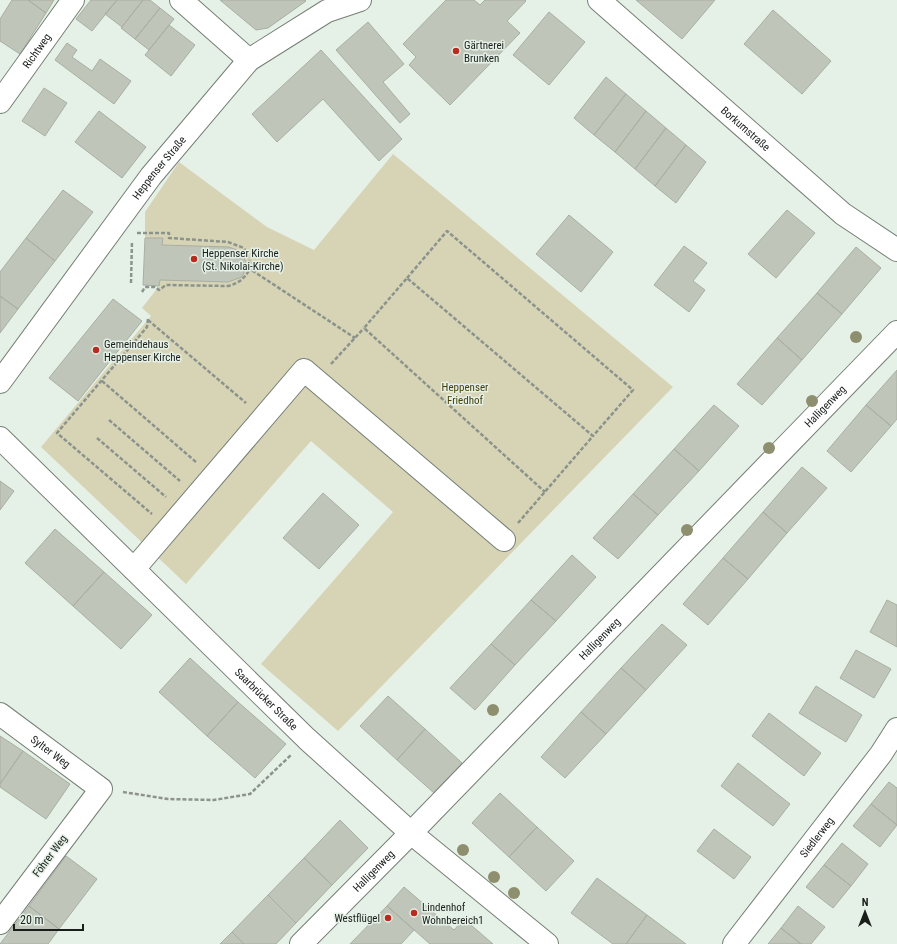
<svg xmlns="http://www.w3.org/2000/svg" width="897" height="944" font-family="'Roboto Condensed',sans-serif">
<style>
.green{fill:#d7d4b6}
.building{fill:#c0c5b9;stroke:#a9aea2}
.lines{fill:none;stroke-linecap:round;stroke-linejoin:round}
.minor-casing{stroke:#757f76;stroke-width:24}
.path{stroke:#8b938c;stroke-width:2.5;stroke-dasharray:4 2;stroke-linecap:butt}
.minor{stroke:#fff;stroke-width:22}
.tree{fill:#8d8f6e}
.poi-dot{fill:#b92b1f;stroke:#e5f0e6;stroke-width:1.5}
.labels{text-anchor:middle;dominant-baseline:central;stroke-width:3;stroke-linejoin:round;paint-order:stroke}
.poi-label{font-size:11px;fill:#1a1e1b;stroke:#e5f0e6;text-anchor:start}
.street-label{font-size:11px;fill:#1a1e1b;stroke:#e5f0e6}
.park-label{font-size:11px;fill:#453f0c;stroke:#e5f0e6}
</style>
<rect width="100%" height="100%" fill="#e5f0e6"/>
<!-- green -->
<path class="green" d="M393 154 673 387 338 731 261 664 393 512 311 441 186 584 41 447 151 316 142 308 159 286 160 280 242 277 247 266 242 252 229 247 162 245V238H145V212L179 162 267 227 314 250Z"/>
<!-- building -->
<path class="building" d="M12 0H28L46 13 20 54 0 41V19Z
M28 0H54L46 13Z
M91 0H117L92 31 76 19Z
M117 0H143L122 27 105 14Z
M143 0H150L160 8 135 39 121 28Z
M220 0H305L306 1 268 28 256 30Z
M446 0H474L480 5 485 0H525L526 1 507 21 520 33 450 105 409 65 416 57 403 44Z
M636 0H715L682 39Z
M160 8 174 19 149 50 135 39Z
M773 10 831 61 802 94 744 44Z
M549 12 585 42 549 85 513 55Z
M368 22 404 64 383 82 410 114 400 123 336 50Z
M169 25 195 45 171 76 145 55Z
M67 43 77 50 72 57 92 71 100 59 131 81 114 104 55 60Z
M321 50 402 139 379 161 323 99 277 142 252 114Z
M606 77 626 94 594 135 574 118Z
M44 88 67 103 45 136 22 121Z
M626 94 646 111 615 152 594 135Z
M99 111 146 147 122 178 75 142Z
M646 111 666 128 635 169 615 152Z
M666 128 686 145 655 186 635 169Z
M686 145 706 162 676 203 655 186Z
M63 190 93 212 55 261 26 238Z
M787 210 815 233 776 278 748 254Z
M569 215 613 252 581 292 536 254Z
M26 238 55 261 18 309 0 296V272Z
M145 238H163L162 245 229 247 242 252 247 266 242 277 228 282 160 280 159 286 143 285Z
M684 246 707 263 693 281 705 290 689 312 654 285Z
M856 247 881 268 842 314 817 293Z
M817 293 842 314 802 360 777 338Z
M0 296 18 309 0 333Z
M113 299 142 321 78 401 49 378Z
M777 338 802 360 762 405 737 384Z
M897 370V419L891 426 866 405Z
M714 405 739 426 699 471 674 449Z
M866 405 891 426 851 472 827 451Z
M674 449 699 471 658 515 633 494Z
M802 467 827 488 787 533 763 512Z
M0 481 14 491 0 510Z
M323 493 359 525 319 569 283 538Z
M633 494 658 515 618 559 593 538Z
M763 512 787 533 748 579 723 558Z
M55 529 104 572 73 606 25 563Z
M572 555 596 577 556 621 531 600Z
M723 558 748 579 708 625 683 604Z
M104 572 152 615 121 649 73 606Z
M531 600 556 621 515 665 491 644Z
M887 600 897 605V647L870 632Z
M662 624 687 645 646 690 621 668Z
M491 644 515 665 475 710 450 688Z
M856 650 891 669 874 698 840 678Z
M190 658 238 702 207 736 159 692Z
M621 668 646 690 606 734 581 712Z
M816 686 862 715 846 742 799 713Z
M388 696 425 729 397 760 360 726Z
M238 702 286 744 255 778 207 736Z
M581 712 606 734 565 778 541 757Z
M769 713 821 753 804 776 752 736Z
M425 729 462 763 434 793 397 760Z
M0 736 23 751 0 784Z
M23 751 70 784 46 819 0 787V784Z
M738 763 790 804 773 826 721 786Z
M889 782 897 788V825L871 804Z
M500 793 537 827 509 857 472 823Z
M871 804 897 825 880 847 853 826Z
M340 820 368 848 332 885 304 858Z
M537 827 574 861 546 891 509 857Z
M714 829 751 857 734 879 697 851Z
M842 843 868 864 851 886 824 865Z
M66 856 97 879 59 929 29 906Z
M304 858 332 885 296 923 268 895Z
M824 865 851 886 833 908 806 887Z
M597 878 647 915 626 944H613L571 913Z
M404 887 454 930 464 919 493 944H430L387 906Z
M268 895 296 923 276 944H244L232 932Z
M29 906 59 929 48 944H0Z
M387 906 414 930 401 944H350Z
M798 906 825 927 811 944H801L781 928Z
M647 915 686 944H626Z
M781 928 801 944H768Z
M232 932 244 944H220Z"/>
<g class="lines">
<defs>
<g id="minor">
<path d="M181 0 249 60"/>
<path id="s1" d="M599 0 843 214 897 250"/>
<path id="s2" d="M0 102 73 0"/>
<path id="s3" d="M0 382 151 176 249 60 327 11 360 0"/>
<path id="s4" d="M0 438 307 739 411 833 547 944"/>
<path d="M134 569 304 370 504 540"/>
<path id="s5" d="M0 714 101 789 0 923"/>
<path id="s6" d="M301 944 411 833 897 332"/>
<path id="s7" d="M734 944 881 754 897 729"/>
</g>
</defs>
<!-- minor casing -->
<use href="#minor" class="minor-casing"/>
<!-- path -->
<path class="path" d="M137 233H169V238L228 242 244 248 250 263V269L355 338
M407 278 447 231 633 390 593 436
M131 283 132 241
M142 292 145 287H155L159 290 166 285 228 286C239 283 244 279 250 269
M148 319 147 327 57 433 152 514
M148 320 246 403
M331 364 364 328
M102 381 196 462
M109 420 180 481
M97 438 166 497
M518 523 593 436 407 278 364 328 545 492
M123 792 168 799 214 800 250 794 291 755"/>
<!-- minor -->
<use href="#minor" class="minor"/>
</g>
<!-- trees -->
<g class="tree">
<circle cx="856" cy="337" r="6"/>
<circle cx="812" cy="401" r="6"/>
<circle cx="769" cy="448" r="6"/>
<circle cx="687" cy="530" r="6"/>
<circle cx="493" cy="710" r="6"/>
<circle cx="463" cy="850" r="6"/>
<circle cx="494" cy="877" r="6"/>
<circle cx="514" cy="893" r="6"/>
</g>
<!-- markers -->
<g class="poi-dot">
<circle cx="456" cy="51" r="4"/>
<circle cx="194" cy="259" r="4"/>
<circle cx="96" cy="350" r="4"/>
<circle cx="414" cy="913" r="4"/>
<circle cx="388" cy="918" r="4"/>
</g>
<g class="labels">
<!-- poi labels -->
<g class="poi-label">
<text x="464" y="45">Gärtnerei<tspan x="464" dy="13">Brunken</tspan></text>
<text x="202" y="253">Heppenser Kirche<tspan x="202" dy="13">(St. Nikolai-Kirche)</tspan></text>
<text x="104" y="344">Gemeindehaus<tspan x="104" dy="13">Heppenser Kirche</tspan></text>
<text x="422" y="907">Lindenhof<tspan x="422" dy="13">Wohnbereich1</tspan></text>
<text x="380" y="918" text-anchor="end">Westflügel</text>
</g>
<!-- street labels -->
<g class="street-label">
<text stroke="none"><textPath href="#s2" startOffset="63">Richtweg</textPath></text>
<text stroke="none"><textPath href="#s1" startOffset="195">Borkumstraße</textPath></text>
<text stroke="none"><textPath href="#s3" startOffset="267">Heppenser Straße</textPath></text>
<text stroke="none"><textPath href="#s6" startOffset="751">Halligenweg</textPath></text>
<text stroke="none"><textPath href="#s6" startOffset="427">Halligenweg</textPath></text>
<text stroke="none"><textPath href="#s4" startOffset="373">Saarbrücker Straße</textPath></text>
<text stroke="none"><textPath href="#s5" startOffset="63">Sylter Weg</textPath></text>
<text stroke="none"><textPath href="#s7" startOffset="135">Siedlerweg</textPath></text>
<text transform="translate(50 856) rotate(-53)">Föhrer Weg</text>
<text stroke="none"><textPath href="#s6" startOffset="103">Halligenweg</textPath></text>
</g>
<!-- park labels -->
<g class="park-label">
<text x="465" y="387">Heppenser<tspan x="465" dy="13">Friedhof</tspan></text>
</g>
</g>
<!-- north arrow -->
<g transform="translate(865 912)" stroke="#e5f0e6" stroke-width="3" paint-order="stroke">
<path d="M0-3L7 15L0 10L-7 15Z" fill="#1a1e1b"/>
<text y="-6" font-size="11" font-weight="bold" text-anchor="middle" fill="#1a1e1b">N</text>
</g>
<!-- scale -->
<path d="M14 924v6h69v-6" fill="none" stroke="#1a1e1b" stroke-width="2"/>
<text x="20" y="924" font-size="12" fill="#1a1e1b" stroke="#e5f0e6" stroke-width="3" paint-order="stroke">20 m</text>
</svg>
